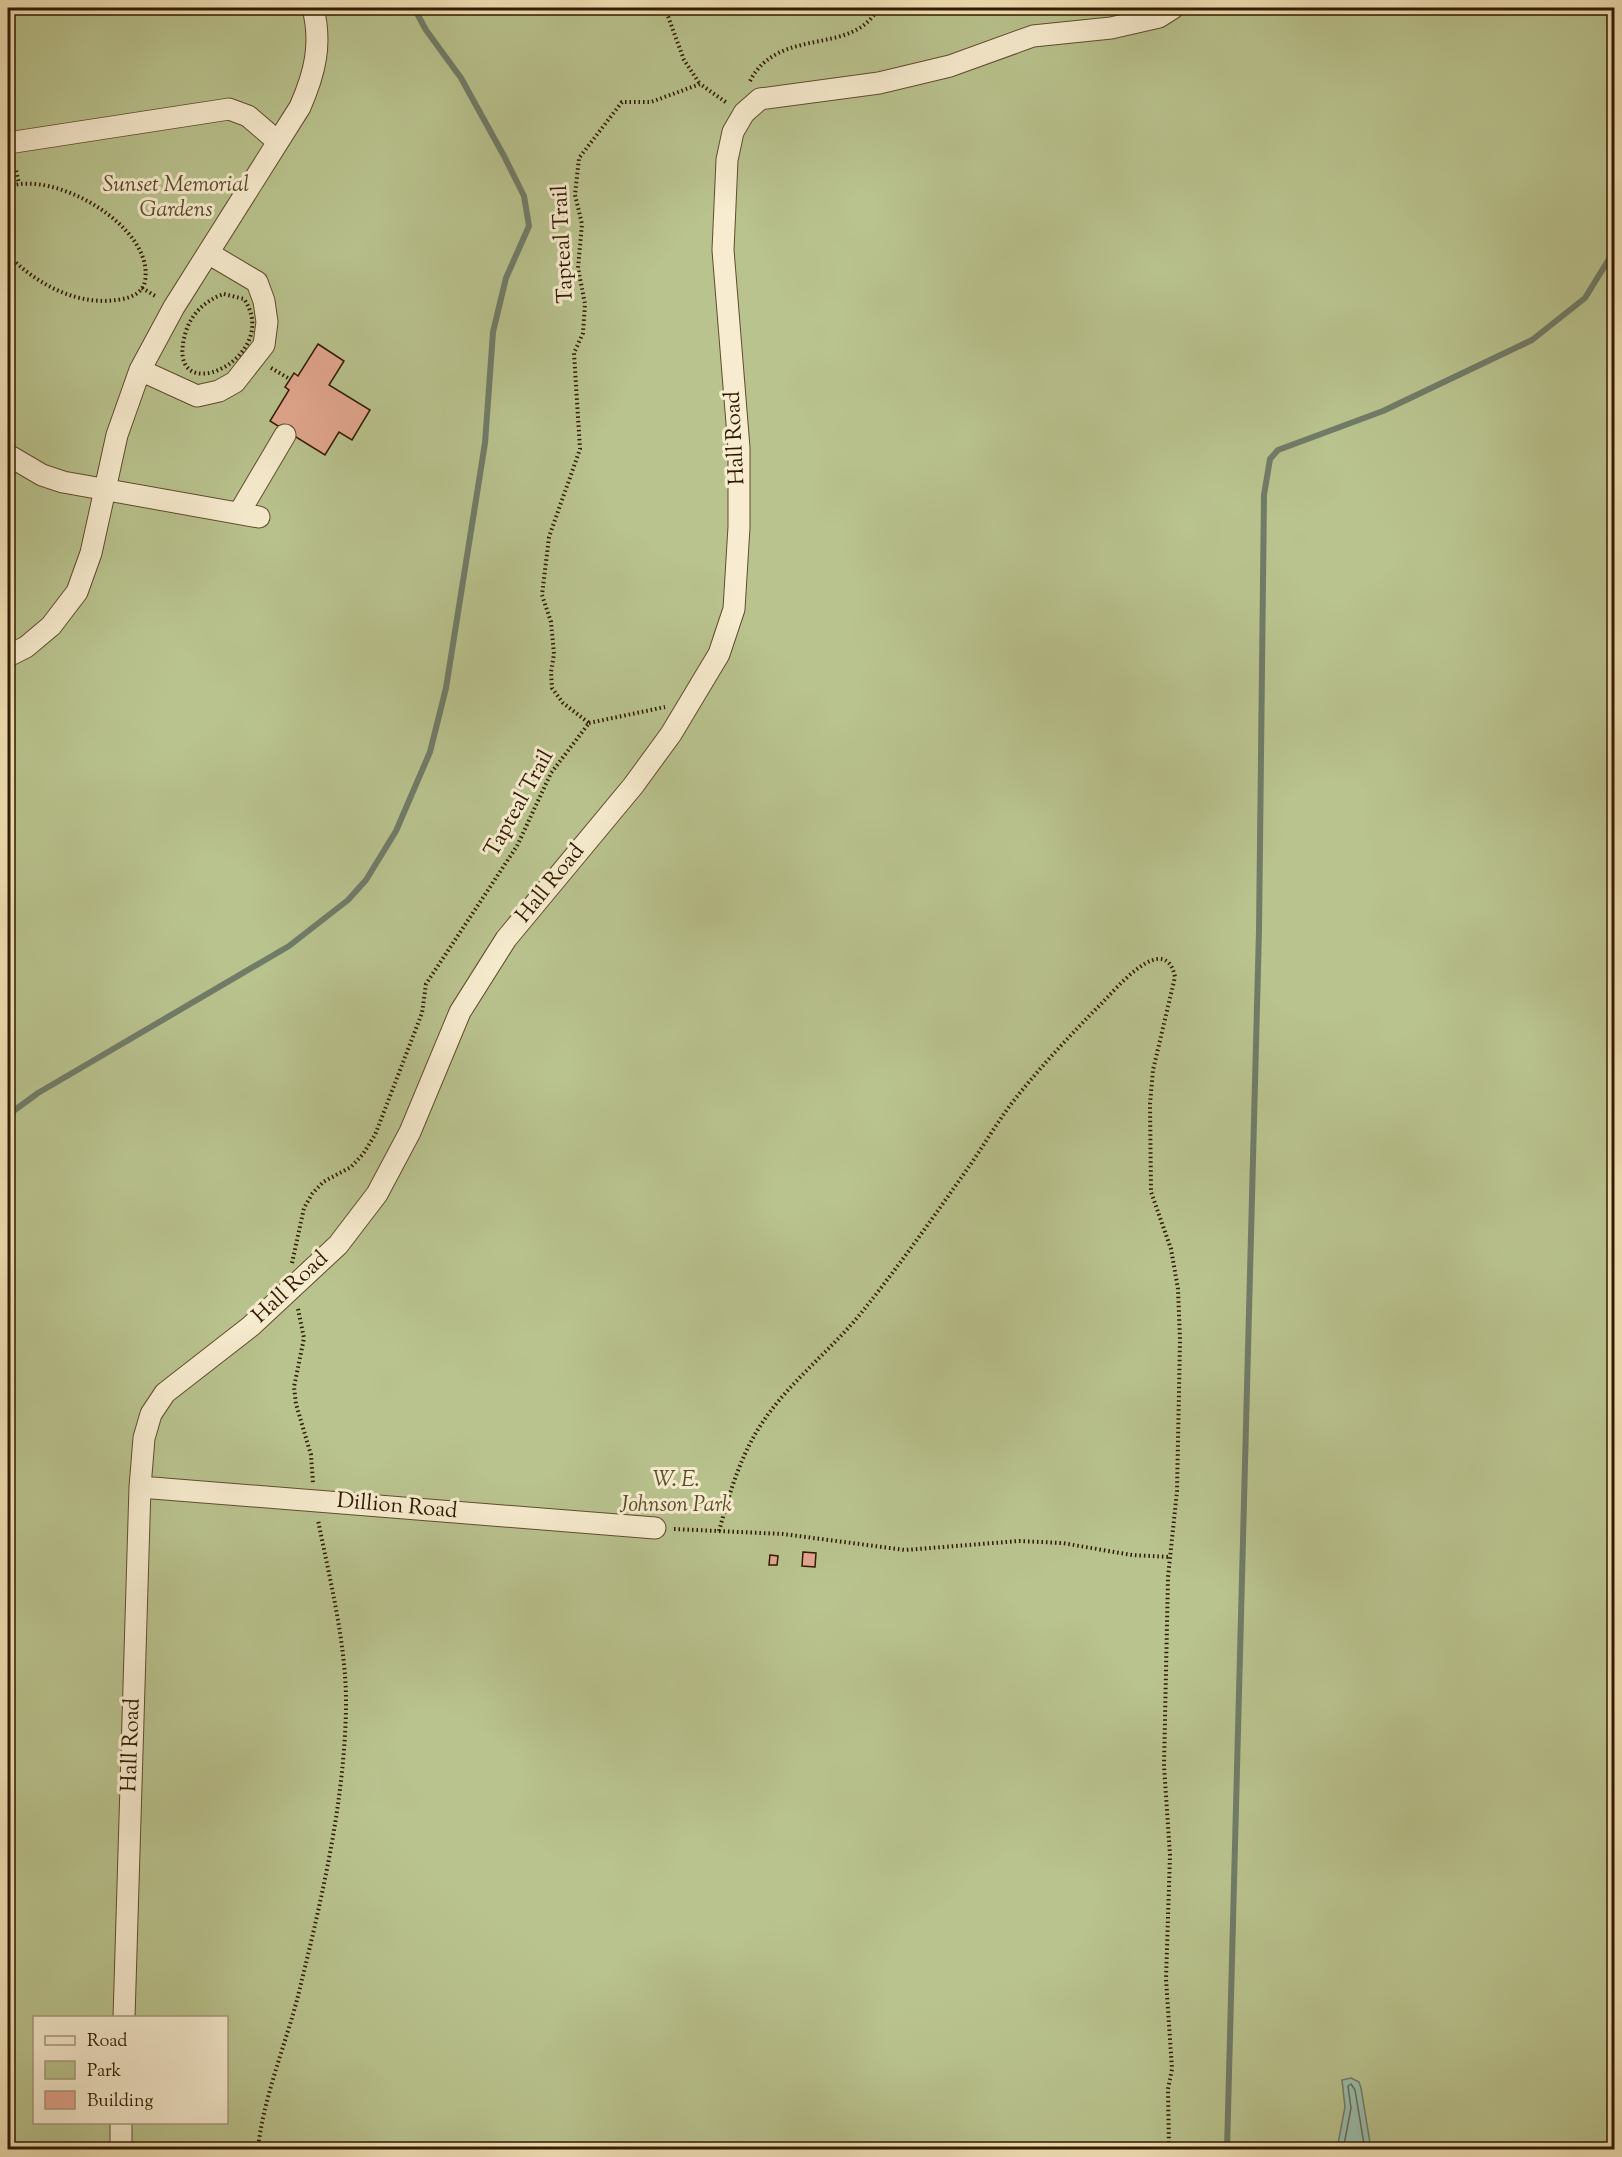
<svg xmlns="http://www.w3.org/2000/svg" width="1622" height="2157" font-family="'Sorts Mill Goudy',serif">
<style>
.green{fill:#b9c38e;stroke:#746e47;stroke-width:1.5;fill-rule:evenodd}
.water{fill:#9bbeae;stroke:#707c68;stroke-width:1.5}
.lines{fill:none;stroke-linecap:round;stroke-linejoin:round}
.shore{stroke:#666c57;stroke-width:1.5}
.stream{stroke:#707c68;stroke-width:6}
.building{fill:#e2a68e;stroke:#301a00;stroke-width:1.5}
.minor-casing{stroke:#604c2d;stroke-width:23}
.path{stroke:#301a00;stroke-width:4;stroke-dasharray:1.5 3;stroke-linecap:butt}
.minor{stroke:#f7eccf;stroke-width:21}
.labels{text-anchor:middle;dominant-baseline:central;stroke-width:6;stroke-linejoin:round;paint-order:stroke}
.park-label{font-size:22px;font-style:italic;fill:#594d2b;stroke:#f7eccf}
.street-label{font-size:22px;fill:#301a00;stroke:#f7eccf}
</style>
<rect width="100%" height="100%" fill="#f2e2b5"/>
<filter id="stains"><feTurbulence type="fractalNoise" baseFrequency=".00333" numOctaves="4"/><feColorMatrix values="0 0 0 0 .2 0 0 0 0 .09 0 0 0 0 .02 0 0 0 .5 -.17"/></filter>
<radialGradient id="worn" r=".72"><stop offset=".6" stop-color="#630" stop-opacity="0"/><stop offset="1" stop-color="#630" stop-opacity=".3"/></radialGradient>
<!-- green -->
<path class="green" d="M8 8H1614V2149H8ZM34 2018H226V2122H34Z"/>
<!-- water -->
<path class="water" d="M1351 2078 1359 2082 1361 2088 1371 2149H1337L1345 2107 1342 2080Z"/>
<g class="lines">
<!-- shore -->
<path class="shore" d="M1343 2150 1351 2108 1348 2086 1351 2084 1355 2090 1365 2150"/>
<!-- stream -->
<path class="stream" d="M8 1115 38 1093 289 946 348 900 366 880 396 831 430 752 446 688 485 443 493 332 506 278 529 226 524 196 504 156 461 78 426 30 414 8
M1227 2150 1259 930 1264 495 1270 459 1278 450 1383 411 1532 340 1585 298 1614 251"/>
</g>
<!-- building -->
<path class="building" d="M318 344 344 361 329 385 370 410 352 440 339 432 325 455 270 421 289 390 285 387 294 373 298 376Z
M803 1552 816 1553 815 1567 802 1566Z
M770 1555 778 1556 777 1565H769Z"/>
<g class="lines">
<defs>
<path id="minor" d="M8 143 229 109 248 116 277 141
M140 370 197 396 219 391 235 382 264 345 267 322 264 301 257 282 208 253
M8 455 42 475 63 482 259 517
M239 513 285 435
M8 656 26 647 51 626 77 592 91 553 117 435 140 370 174 307 300 107C315 73 322 44 313 8
M140 1487 655 1528
M124 2018 140 1487 144 1438 151 1414 165 1393 251 1326 338 1245 377 1194 410 1132 460 1012 506 939 633 786 671 734 719 654 734 609 739 527V448L723 250 727 160 733 132 744 113 760 99 879 83 950 66 1033 36 1111 28 1159 17 1173 8
M121 2150V2122"/>
</defs>
<!-- minor casing -->
<use href="#minor" class="minor-casing"/>
<!-- path -->
<path class="path" d="M665 8 684 60 700 84
M750 81C779 25 853 57 878 8
M8 172 16 170 19 184
M8 187C54 169 155 227 145 281 143 292 133 297 122 299 80 308 36 284 8 255
M142 288 157 297
M224 294 244 299C285 359 160 415 186 331 192 313 206 300 224 294Z
M271 368 288 378
M589 723 665 707
M292 1263 304 1208 312 1194 323 1182 351 1167 363 1154 375 1135 422 1013 426 984 517 846 551 773 589 723 563 703 552 688 551 672 554 654 551 622 542 595 549 537 580 449 574 353 583 333 585 304 578 268 582 224 575 195 579 158 622 102H651L700 84 727 103
M298 1309 304 1338 294 1387 296 1404 311 1455 313 1483
M674 1529 783 1534 905 1550 1019 1541 1062 1543 1132 1555 1170 1557
M719 1531C728 1499 737 1467 753 1438 780 1388 831 1352 866 1307 901 1263 935 1215 968 1168 985 1144 1000 1117 1019 1094 1045 1062 1073 1032 1102 1003 1115 990 1165 929 1175 977L1153 1070 1150 1104 1151 1192 1171 1249 1178 1289 1180 1340 1177 1491 1168 1577 1164 1766 1170 1855 1166 1979 1172 2069 1168 2089 1169 2150
M258 2150C262 2102 286 2043 298 1996 321 1902 344 1806 346 1709 347 1646 330 1581 318 1520"/>
<!-- minor -->
<use href="#minor" class="minor"/>
</g>
<g class="labels">
<!-- park labels -->
<g class="park-label">
<text x="176" y="186">Sunset Memorial<tspan x="176" dy="25">Gardens</tspan></text>
<text x="676" y="1481">W. E.<tspan x="676" dy="25">Johnson Park</tspan></text>
</g>
<!-- street labels -->
<g class="street-label">
<text transform="translate(564 244) rotate(-93)">Tapteal Trail</text>
<text transform="translate(736 438) rotate(-93)">Hall Road</text>
<text transform="translate(520 804) rotate(-61)">Tapteal Trail</text>
<text transform="translate(551 884) rotate(-51)">Hall Road</text>
<text transform="translate(291 1288) rotate(-43)">Hall Road</text>
<text transform="translate(397 1507) rotate(5)">Dillion Road</text>
<text transform="translate(132 1745) rotate(-88)">Hall Road</text>
</g>
</g>
<!-- margin -->
<rect width="1622" height="2157" fill="none" stroke="#f2e2b5" stroke-width="30"/>
<rect x="9" y="9" width="1604" height="2139" fill="none" stroke="#301a00" stroke-width="3"/>
<rect x="15" y="15" width="1592" height="2127" fill="none" stroke="#301a00" stroke-width="1.5"/>
<!-- legend -->
<rect x="33" y="2016" width="195" height="108" fill="#f7eccf" stroke="#a7987c" stroke-width="1.5"/>
<rect x="45" y="2036" width="30" height="9" fill="#f7eccf" stroke="#a7987c" stroke-width="1.5"/>
<text x="87" y="2046" font-size="18" fill="#301a00">Road</text>
<rect x="45" y="2061" width="30" height="18" fill="#b9c38e" stroke="#a7987c" stroke-width="1.5"/>
<text x="87" y="2076" font-size="18" fill="#301a00">Park</text>
<rect x="45" y="2091" width="30" height="18" fill="#e2a68e" stroke="#a7987c" stroke-width="1.5"/>
<text x="87" y="2106" font-size="18" fill="#301a00">Building</text>
<rect width="100%" height="100%" filter="url(#stains)"/>
<rect width="100%" height="100%" fill="url(#worn)"/>
</svg>
